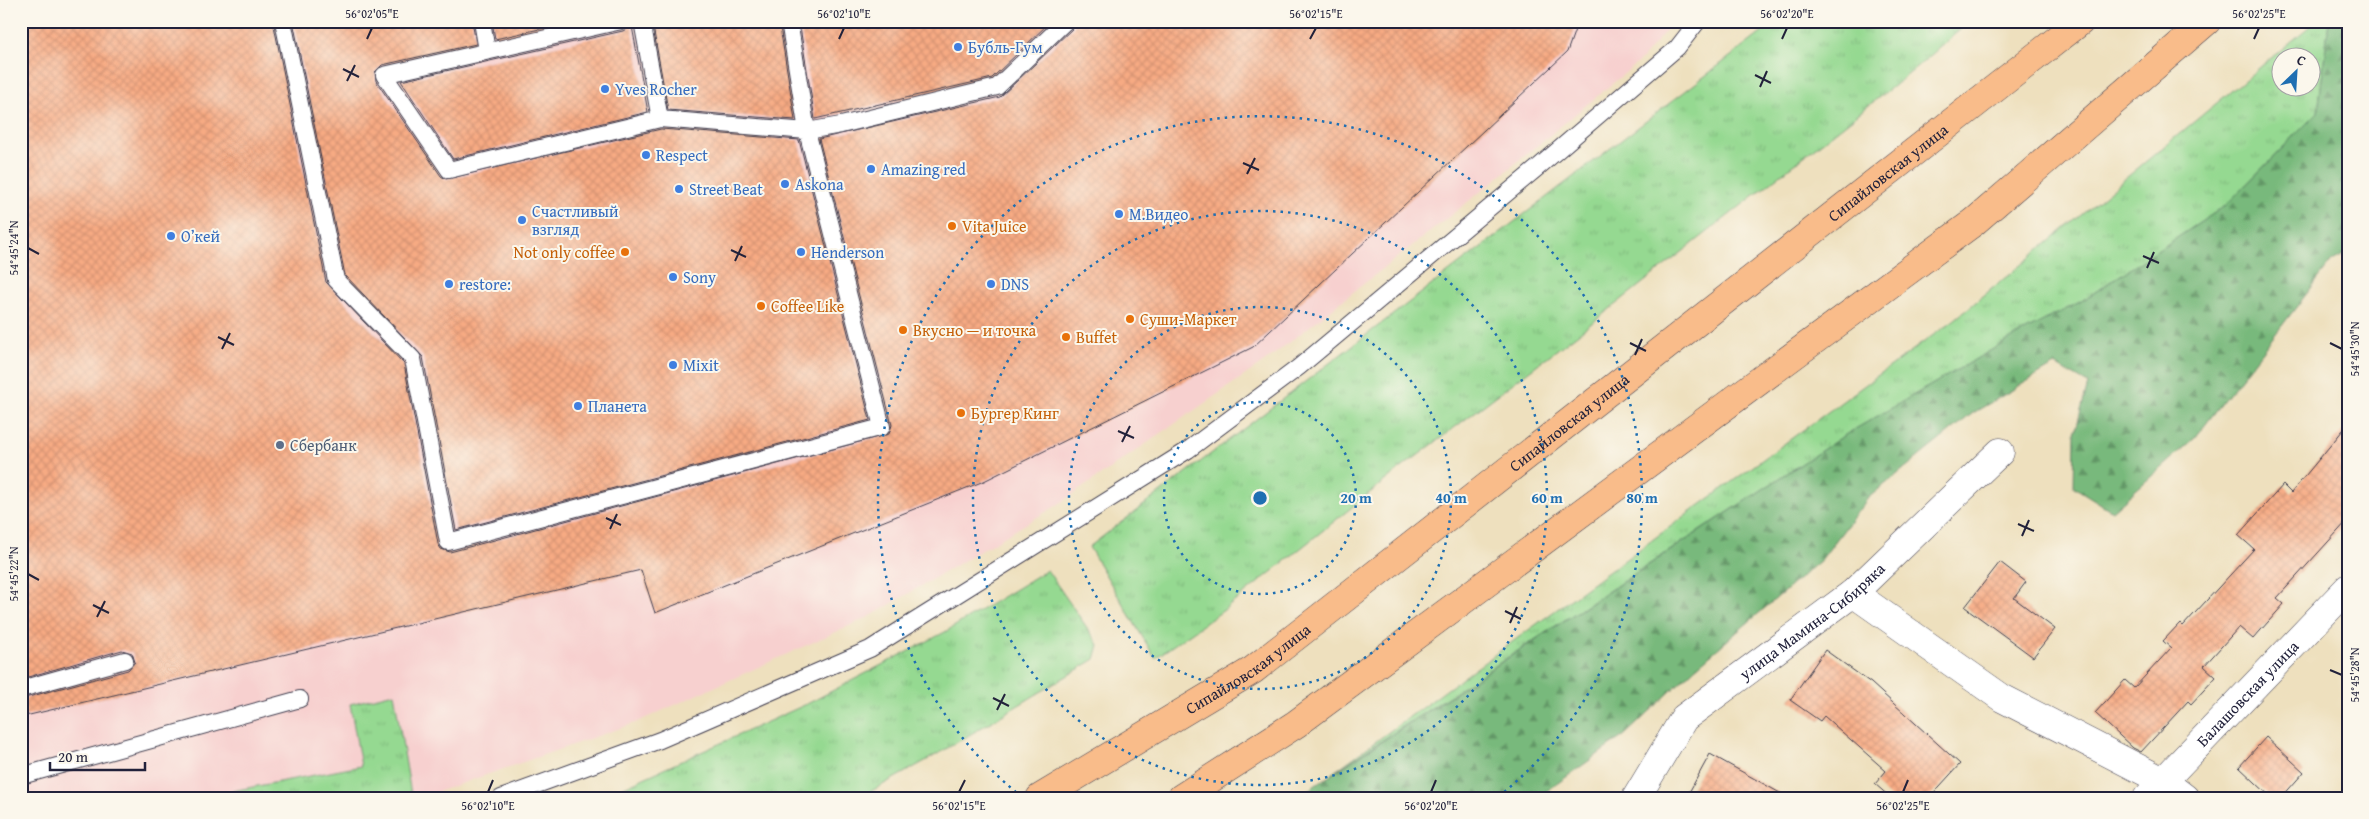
<svg xmlns="http://www.w3.org/2000/svg" width="2369" height="819" font-family="'Gentium Book Plus',serif">
<style>
.built{fill:#f7d0cf}
.grass{fill:url(#grass-tufts);stroke:#5c7e66;fill-rule:evenodd}
.forest{fill:url(#forest-firs);stroke:#4d6e5b}
.building{fill:url(#building-cross-hatch)}
.lines{fill:none;stroke-linecap:round;stroke-linejoin:round}
.lane-casing{stroke:#413e4f;stroke-width:18}
.street-casing{stroke:#413e4f;stroke-width:29}
.primary-casing{stroke:#413e4f;stroke-width:29}
.lane{stroke:#fff;stroke-width:16}
.street{stroke:#fff;stroke-width:28}
.primary{stroke:#f9bc8a;stroke-width:28}
.ticks{fill:none;stroke:#22223b;stroke-width:2}
.ring{fill:none;stroke:#1f6fb2;stroke-width:2.5;stroke-dasharray:2.5 5}
.shop-dot{fill:#3f7fe0;stroke:#fbf7ec;stroke-width:2}
.food-dot{fill:#e8710a;stroke:#fbf7ec;stroke-width:2}
.service-dot{fill:#5c6f8a;stroke:#fbf7ec;stroke-width:2}
.labels{text-anchor:middle;dominant-baseline:central;stroke-width:4;stroke-linejoin:round;paint-order:stroke}
.shop-label{font-size:16px;fill:#366cbe;stroke:#fbf7ec;text-anchor:start}
.street-label{font-size:16px;fill:#22223b;stroke:#fbf7ec}
.food-label{font-size:16px;fill:#c56008;stroke:#fbf7ec;text-anchor:start}
.service-label{font-size:16px;fill:#4e5e75;stroke:#fbf7ec;text-anchor:start}
.centre{fill:#1f6fb2;stroke:#fbf7ec;stroke-width:2.5}
.ring-label{font-size:15px;text-anchor:middle;font-weight:bold;fill:#1f6fb2;stroke:#fbf7ec;stroke-width:4;stroke-linejoin:round;paint-order:stroke}
.neatline{fill:none;stroke:#22223b;stroke-width:2}
.ticks-label{font-size:12px;text-anchor:middle;fill:#22223b}
</style>
<defs>
<pattern id="grass-tufts" width="24" height="20" patternUnits="userSpaceOnUse" patternTransform="scale(1.25)"><rect width="24" height="20" fill="#95d991"/><path d="M3 7l-1-3M5 7V3M7 7l1-3M15 17l-1-3M17 17v-4M19 17l1-3" fill="none" stroke="#80ba7e"/></pattern>
<pattern id="forest-firs" width="22" height="20" patternUnits="userSpaceOnUse" patternTransform="scale(1.25)"><rect width="22" height="20" fill="#78b97b"/><path d="M5 1l3.5 6h-7zM16 11l3.5 6h-7z" fill="#629666"/></pattern>
<pattern id="building-cross-hatch" width="8" height="8" patternUnits="userSpaceOnUse" patternTransform="scale(1.25)"><rect width="8" height="8" fill="#f7aa83"/><path d="M0 0l8 8M0 8l8-8" fill="none" stroke="#d39272"/></pattern>
</defs>
<rect width="100%" height="100%" fill="#fbf7ec"/>
<filter id="ink" filterUnits="userSpaceOnUse"><feTurbulence type="fractalNoise" baseFrequency=".02" numOctaves="2"/><feDisplacementMap in="SourceGraphic" scale="10" xChannelSelector="R" yChannelSelector="G"/><feConvolveMatrix kernelMatrix="1 2 1 2 8 2 1 2 1" color-interpolation-filters="sRGB"/></filter>
<filter id="wash" filterUnits="userSpaceOnUse"><feTurbulence type="fractalNoise" baseFrequency=".0096" numOctaves="4" result="noise"/><feDisplacementMap in="SourceGraphic" scale="20" xChannelSelector="R" yChannelSelector="G"/><feGaussianBlur stdDeviation="1.12" result="paint"/><feColorMatrix in="noise" values="0 0 0 0 0 0 0 0 0 0 0 0 0 0 0 0 0 1.4 0 .05"/><feComposite in="paint" operator="in"/></filter>
<g filter="url(#wash)">
<rect width="100%" height="100%" fill="#eee0be"/>
<!-- built -->
<path class="built" d="M21 21H1674L1641 60 1488 186 1267 360 1056 506 869 617 635 723 420 798H21Z"/>
<!-- grass -->
<path class="grass" d="M1777 21H1970L1915 69 1597 319 1387 479 1224 610 1155 658 1089 547Z
M2316 21H2329L2318 112 2225 206 2080 302 2026 330 1845 435 1331 774 1954 320ZM2282 58H2312V88H2282Z
M1047 570 1099 645 1095 659 936 755 859 798H589L622 788 809 703 945 632Z
M394 693 411 794 394 798H196L361 766 350 704Z"/>
<!-- forest -->
<path class="forest" d="M2329 21H2348V253L2332 261 2195 438 2112 511 2074 487 2075 433 2088 384 2055 365 1973 413 1868 498 1821 560 1695 668 1625 735 1537 798H1296L1845 435 2026 330 2080 302 2225 206 2318 112Z"/>
<g id="blocks">
<!-- building -->
<path class="building" d="M21 21H273L326 282 404 364 438 544 441 549 450 552 889 434 892 425 819 139 1000 97 1073 28 1076 21H1578L1567 52 1253 347 984 481 655 613 641 570 21 717V699L128 670 135 662 132 653 122 650 21 679Z
M293 21H472L476 44 382 65 375 72 376 81 441 176 446 179 661 129 799 140 870 420 456 530 423 357 345 275Z
M492 21H575L495 39Z
M631 21 648 112 453 159 401 81 623 31 628 28Z
M652 21H779L795 120 668 110Z
M799 21H1051L992 78 815 119Z
M2348 424V520L2277 598 2284 604 2253 639 2239 627 2204 666 2216 677 2191 704 2188 701 2141 752 2133 748 2095 713 2125 680 2134 688 2171 648 2163 641 2180 623 2183 626 2254 549 2238 535 2283 485 2291 493Z
M2000 562 2026 582 2014 598 2055 629 2033 657 1965 607Z
M1825 650 1871 683 1960 764 1929 798H1891L1875 784 1886 771 1824 716 1820 721 1790 700Z
M2266 737 2304 772 2281 798H2272L2239 767Z
M1710 754 1789 798H1686Z"/>
</g>
</g>
<g filter="url(#ink)">
<use href="#blocks" fill-opacity="0" stroke="#413e4f" stroke-width="1"/>
<g class="lines">
<defs>
<path id="lane" d="M283 21 336 280 413 359 448 542 882 427 807 131 789 21
M482 21 487 51
M621 21 384 75 449 170 660 119
M642 21 660 119 807 131 841 125 997 87 1066 21
M21 689 125 660
M21 776 300 699
M501 798 660 740 870 649 1188 450 1299 367 1536 169 1677 48 1698 21"/>
<g id="street">
<path d="M1853 593 2002 698 2163 781 2185 798"/>
<path id="s1" d="M1636 798 1684 718 1853 593 2000 452"/>
<path id="s2" d="M2147 798 2348 588"/>
</g>
<g id="primary">
<path id="s3" d="M1040 798 1253 670 2081 21"/>
<path d="M1181 798 1296 724 1974 222 2207 21"/>
</g>
</defs>
<!-- lane casing -->
<use href="#lane" class="lane-casing"/>
<!-- street casing -->
<use href="#street" class="street-casing"/>
<!-- primary casing -->
<use href="#primary" class="primary-casing"/>
<!-- lane -->
<use href="#lane" class="lane"/>
<!-- street -->
<use href="#street" class="street"/>
<!-- primary -->
<use href="#primary" class="primary"/>
</g>
</g>
<!-- ticks -->
<path class="ticks" d="M367 39 372 28M839 39 844 28M1310 39 1316 28M1782 39 1787 28M2254 39 2259 28M343 69 359 77M1755 75 1771 83M347 81 355 65M1760 87 1767 71M1243 163 1259 170M1247 174 1255 158M28 248 39 254M731 250 746 257M2143 256 2159 263M735 261 742 246M2147 268 2154 252M218 337 234 345M1630 343 1646 351M2330 343 2342 349M222 349 230 333M1635 355 1642 339M1118 431 1134 438M1122 442 1130 426M606 518 621 525M2018 524 2034 531M610 529 617 514M2022 536 2029 520M28 574 39 580M93 605 109 613M1505 611 1521 619M97 617 105 601M1510 623 1517 607M2330 670 2342 675M993 698 1009 706M997 710 1005 694M488 792 493 780M959 792 965 780M1431 792 1436 780M1903 792 1908 780"/>
<!-- distance rings -->
<g class="ring">
<circle cx="1260" cy="498" r="96"/>
<circle cx="1260" cy="498" r="191"/>
<circle cx="1260" cy="498" r="287"/>
<path d="M1022 797A382 382 0 1 1 1498 797"/>
</g>
<!-- markers -->
<g class="shop-dot">
<circle cx="958" cy="47" r="5"/>
<circle cx="605" cy="89" r="5"/>
<circle cx="646" cy="155" r="5"/>
<circle cx="871" cy="169" r="5"/>
<circle cx="785" cy="184" r="5"/>
<circle cx="679" cy="189" r="5"/>
<circle cx="1119" cy="214" r="5"/>
<circle cx="522" cy="220" r="5"/>
<circle cx="171" cy="236" r="5"/>
<circle cx="801" cy="252" r="5"/>
<circle cx="673" cy="277" r="5"/>
<circle cx="449" cy="284" r="5"/>
<circle cx="991" cy="284" r="5"/>
<circle cx="673" cy="365" r="5"/>
<circle cx="578" cy="406" r="5"/>
</g>
<g class="food-dot">
<circle cx="952" cy="226" r="5"/>
<circle cx="625" cy="252" r="5"/>
<circle cx="761" cy="306" r="5"/>
<circle cx="1130" cy="319" r="5"/>
<circle cx="903" cy="330" r="5"/>
<circle cx="1066" cy="337" r="5"/>
<circle cx="961" cy="413" r="5"/>
</g>
<circle class="service-dot" cx="280" cy="445" r="5"/>
<g class="labels">
<!-- shop labels -->
<g class="shop-label">
<text x="968" y="47">Бубль-Гум</text>
<text x="615" y="89">Yves Rocher</text>
<text x="656" y="155">Respect</text>
<text x="881" y="169">Amazing red</text>
<text x="795" y="184">Askona</text>
<text x="689" y="189">Street Beat</text>
<text x="532" y="211">Счастливый<tspan x="532" dy="18">взгляд</tspan></text>
<text x="1129" y="214">М.Видео</text>
<text x="181" y="236">О’кей</text>
<text x="811" y="252">Henderson</text>
<text x="683" y="277">Sony</text>
<text x="459" y="284">restore:</text>
<text x="1001" y="284">DNS</text>
<text x="683" y="365">Mixit</text>
<text x="588" y="406">Планета</text>
</g>
<!-- street labels -->
<g class="street-label">
<text stroke="none"><textPath href="#s3" startOffset="1055">Сипайловская улица</textPath></text>
<text stroke="none"><textPath href="#s3" startOffset="650">Сипайловская улица</textPath></text>
<text stroke="none"><textPath href="#s1" startOffset="254">улица Мамина-Сибиряка</textPath></text>
<text stroke="none"><textPath href="#s3" startOffset="245">Сипайловская улица</textPath></text>
<text stroke="none"><textPath href="#s2" startOffset="145">Балашовская улица</textPath></text>
</g>
<!-- food labels -->
<g class="food-label">
<text x="962" y="226">Vita Juice</text>
<text x="615" y="252" text-anchor="end">Not only coffee</text>
<text x="771" y="306">Coffee Like</text>
<text x="1140" y="319">Суши-Маркет</text>
<text x="913" y="330">Вкусно — и точка</text>
<text x="1076" y="337">Buffet</text>
<text x="971" y="413">Бургер Кинг</text>
</g>
<!-- service labels -->
<g class="service-label">
<text x="290" y="445">Сбербанк</text>
</g>
</g>
<circle cx="1260" cy="498" r="8" class="centre"/>
<g class="ring-label">
<text x="1356" y="503">20 m</text>
<text x="1451" y="503">40 m</text>
<text x="1547" y="503">60 m</text>
<text x="1642" y="503">80 m</text>
</g>
<!-- margin -->
<rect width="2369" height="819" fill="none" stroke="#fbf7ec" stroke-width="55"/>
<!-- north arrow -->
<g transform="translate(2296 72) rotate(25)"><circle r="24" fill="#fbf7ec" stroke="#a4a2a5"/>
<path d="M0-4L9 19L0 12L-9 19Z" fill="#1f6fb2"/>
<text y="-8" font-size="14" font-weight="bold" text-anchor="middle" fill="#22223b">С</text>
</g>
<!-- scale -->
<path d="M50 762v8h95v-8" fill="none" stroke="#22223b" stroke-width="2.5"/>
<text x="58" y="762" font-size="15" fill="#22223b" stroke="#fbf7ec" stroke-width="4" paint-order="stroke">20 m</text>
<rect x="28" y="28" width="2314" height="764" class="neatline"/>
<g class="ticks-label">
<text x="372" y="18">56°02'05"E</text>
<text x="844" y="18">56°02'10"E</text>
<text x="1316" y="18">56°02'15"E</text>
<text x="1787" y="18">56°02'20"E</text>
<text x="2259" y="18">56°02'25"E</text>
<text transform="translate(14 248) rotate(-90)" y="4">54°45'24"N</text>
<text transform="translate(2355 349) rotate(-90)" y="4">54°45'30"N</text>
<text transform="translate(14 574) rotate(-90)" y="4">54°45'22"N</text>
<text transform="translate(2355 675) rotate(-90)" y="4">54°45'28"N</text>
<text x="488" y="810">56°02'10"E</text>
<text x="959" y="810">56°02'15"E</text>
<text x="1431" y="810">56°02'20"E</text>
<text x="1903" y="810">56°02'25"E</text>
</g>
</svg>
